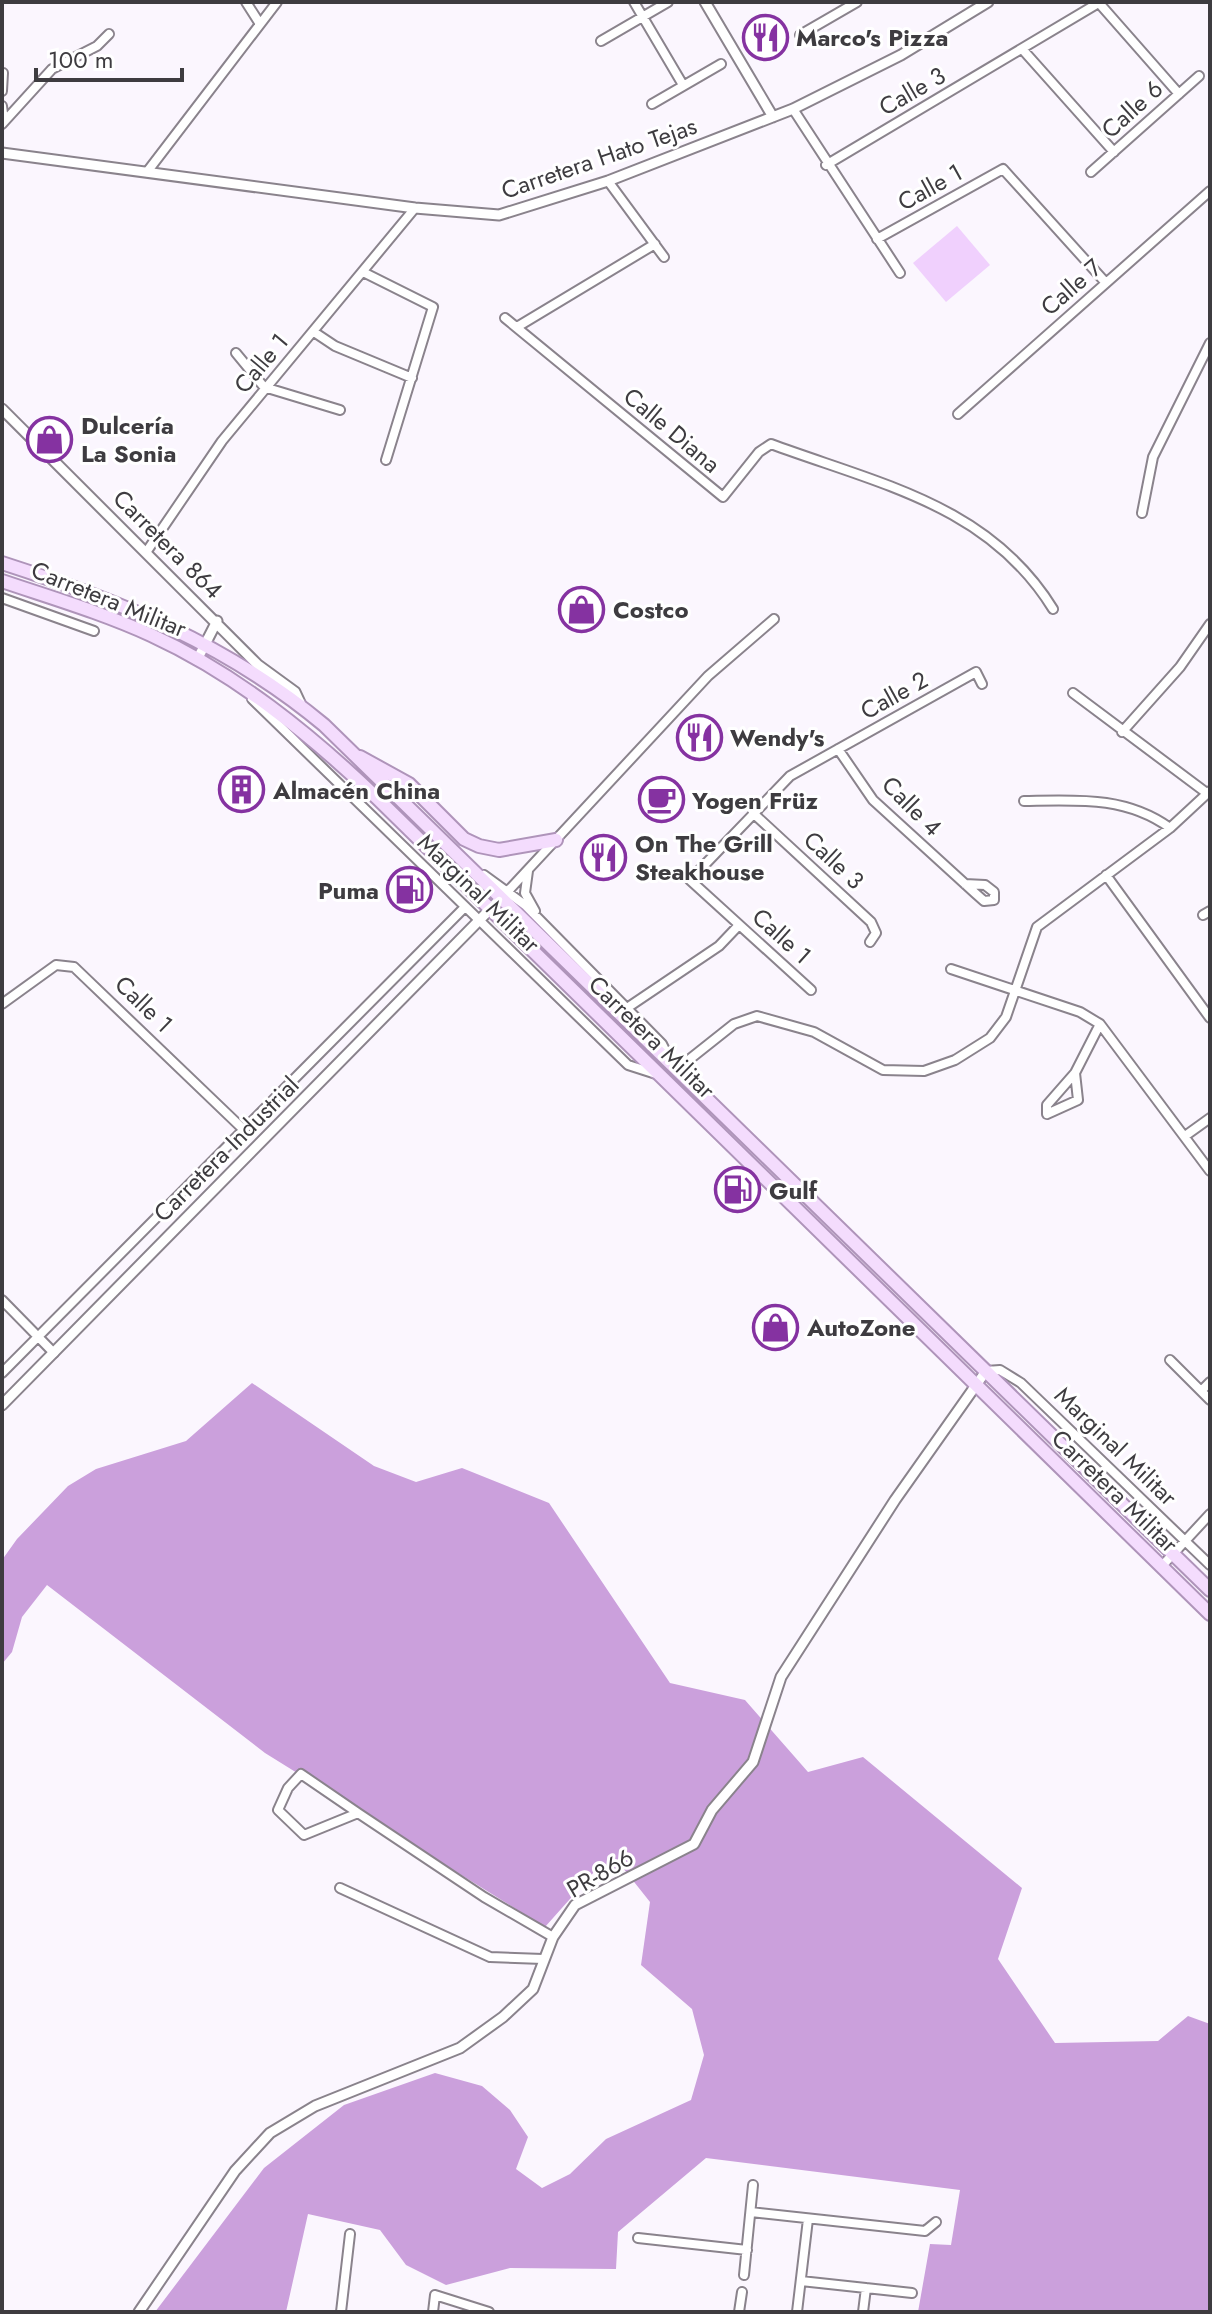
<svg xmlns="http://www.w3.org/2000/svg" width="1212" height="2314" font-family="Jost,sans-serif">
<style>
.green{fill:#f0d0fd}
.forest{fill:#cba0dc}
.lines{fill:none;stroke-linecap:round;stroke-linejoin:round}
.minor-casing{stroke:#8a838c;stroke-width:12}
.tertiary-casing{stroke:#8a838c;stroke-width:13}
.primary-casing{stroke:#af94ba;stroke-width:16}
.minor{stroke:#fff;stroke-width:8}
.tertiary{stroke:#fff;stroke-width:9}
.primary{stroke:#f4dcfd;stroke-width:12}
.labels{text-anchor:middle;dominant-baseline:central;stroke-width:6;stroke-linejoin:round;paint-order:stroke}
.poi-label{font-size:24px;font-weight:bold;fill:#3e3c40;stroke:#fff;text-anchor:start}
.street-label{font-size:24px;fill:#3e3c40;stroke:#fff}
</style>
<rect width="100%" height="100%" fill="#fbf6fe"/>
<!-- green -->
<path class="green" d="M957 226 990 265 946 302 913 263Z"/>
<!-- forest -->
<path class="forest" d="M252 1383 374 1466 416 1482 462 1468 549 1503 670 1683 745 1700 808 1772 863 1757 1022 1888 998 1959 1055 2043 1158 2041 1188 2016 1210 2024V2312H918L930 2244 951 2245 960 2190 706 2158 618 2232 616 2269 510 2268 446 2285 406 2265 380 2230 308 2214 286 2312H155L264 2168 344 2105 435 2073 482 2086 510 2110 528 2137 516 2169 542 2188 570 2174 606 2139 691 2100 704 2055 692 2009 641 1965 650 1902 623 1868 594 1872 545 1927 265 1753 47 1585 22 1617 12 1652 2 1664V1560L17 1539 68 1486 96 1469 186 1441Z"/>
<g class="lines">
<defs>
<path id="minor" d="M246 2 260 24
M634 2 683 85
M1099 3 1179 94
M800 35 857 2
M601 41 668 2
M1023 50 1114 152
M2 91 3 73
M652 104 721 64
M2 106 4 121
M793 109 900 273
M2 124 52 69 97 46 109 34
M826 165 1100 2
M147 172 277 2
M1091 172 1199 76
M608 181 664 257
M877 239 1003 169 1106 283
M363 272 433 307 386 460
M505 318 723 497 759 452 771 444C879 484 989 505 1053 609
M517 327 655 244
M314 332 335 346 412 378
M236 353 264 387 340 410
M958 414 1210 191
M1142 513 1153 457 1210 343
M147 551 222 441 415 208
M2 598 94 631
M1073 693 1208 794
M252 699 628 1065 656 1074
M1122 732 1180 667 1210 624
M838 749 873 800 975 893 984 901 994 900V892L985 885 965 884
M1024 801C1077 800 1126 796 1170 828
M753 813 871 922 876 933 870 942
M528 871 525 893 535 911
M484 875 525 905 662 1044 669 1058
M1106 875 1210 1018
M509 890 708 676 774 619
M1203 915 1210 911
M951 969 1080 1012 1100 1024 1210 1171
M811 990 690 880 790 776 976 672 982 684
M2 1004 56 965 74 967 244 1130
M627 1008 719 946 739 925
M676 1070 734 1024 757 1016 814 1032 883 1070 924 1071 955 1060 990 1038 1006 1017 1037 927 1170 828 1210 791
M1075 1073 1078 1100 1047 1114V1105Z
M1075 1073 1100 1024
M1185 1136 1210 1118
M2 1300 54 1353
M1170 1360 1210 1400
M986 1371 1000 1370 1021 1383 1210 1565
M2 1373 464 908
M1201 1391 1210 1382
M1161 1567 1210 1514
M358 1813 301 1774 288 1788 278 1810 304 1835 358 1813 484 1897 553 1937
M340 1888 490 1957 543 1959
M751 2212 925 2231 936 2222
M638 2238 747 2250
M744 2275 753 2185
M801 2281 912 2293
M341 2312 350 2234
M433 2312 435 2295 489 2312
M739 2312 742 2292
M797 2312 808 2219
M863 2312 866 2288"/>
<path id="tertiary" d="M705 2 773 117
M2 153 415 208 499 215 608 181 793 109 901 55 988 2
M2 409 258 665 295 692 302 707
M197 660 217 621
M2 1405 509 890
M139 2312 235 2171 270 2133 315 2106 460 2048 503 2017 533 1989 553 1937 575 1905 694 1844 712 1810 753 1762 781 1677 895 1500 986 1371"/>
<path id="primary" d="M2 563C120 601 227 644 324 725L1210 1590
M2 581C52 598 103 613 151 635 236 674 310 734 377 798L1210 1614
M360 757 409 784 464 839 479 846 499 850 556 840"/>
</defs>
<!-- minor casing -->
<use href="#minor" class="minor-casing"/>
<!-- tertiary casing -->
<use href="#tertiary" class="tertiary-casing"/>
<!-- primary casing -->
<use href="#primary" class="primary-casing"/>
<!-- minor -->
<use href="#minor" class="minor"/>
<!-- tertiary -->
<use href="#tertiary" class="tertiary"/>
<!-- primary -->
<use href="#primary" class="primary"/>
</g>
<!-- icons -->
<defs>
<symbol id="restaurant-ring" viewBox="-11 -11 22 22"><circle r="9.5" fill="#fff" stroke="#8532a1" stroke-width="1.5"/><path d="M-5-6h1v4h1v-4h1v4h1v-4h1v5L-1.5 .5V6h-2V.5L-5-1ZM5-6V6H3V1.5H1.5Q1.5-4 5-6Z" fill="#8532a1"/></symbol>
<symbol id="shop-ring" viewBox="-11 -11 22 22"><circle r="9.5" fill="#fff" stroke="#8532a1" stroke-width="1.5"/><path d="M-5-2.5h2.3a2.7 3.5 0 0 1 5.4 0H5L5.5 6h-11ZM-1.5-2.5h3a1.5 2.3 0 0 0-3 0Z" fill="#8532a1"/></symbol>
<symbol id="building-ring" viewBox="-11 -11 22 22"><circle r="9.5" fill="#fff" stroke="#8532a1" stroke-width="1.5"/><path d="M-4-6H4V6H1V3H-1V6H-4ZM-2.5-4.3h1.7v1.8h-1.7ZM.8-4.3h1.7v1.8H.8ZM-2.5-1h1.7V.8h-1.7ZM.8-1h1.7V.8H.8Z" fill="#8532a1"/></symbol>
<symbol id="cafe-ring" viewBox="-11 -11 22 22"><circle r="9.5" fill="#fff" stroke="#8532a1" stroke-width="1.5"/><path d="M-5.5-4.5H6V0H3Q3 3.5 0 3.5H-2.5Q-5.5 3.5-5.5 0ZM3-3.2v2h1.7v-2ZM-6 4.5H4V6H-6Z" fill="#8532a1"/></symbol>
<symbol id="fuel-ring" viewBox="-11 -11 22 22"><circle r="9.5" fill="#fff" stroke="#8532a1" stroke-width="1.5"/><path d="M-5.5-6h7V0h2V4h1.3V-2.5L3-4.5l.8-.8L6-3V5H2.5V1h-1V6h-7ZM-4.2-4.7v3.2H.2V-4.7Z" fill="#8532a1"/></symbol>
</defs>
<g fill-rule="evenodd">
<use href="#restaurant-ring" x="740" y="12" width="51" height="51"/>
<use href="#shop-ring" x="24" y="414" width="51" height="51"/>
<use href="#shop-ring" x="556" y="584" width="51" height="51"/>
<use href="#restaurant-ring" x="674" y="712" width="51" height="51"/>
<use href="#building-ring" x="216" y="764" width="51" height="51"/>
<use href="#cafe-ring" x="636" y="774" width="51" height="51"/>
<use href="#restaurant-ring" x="578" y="832" width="51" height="51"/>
<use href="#fuel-ring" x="384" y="864" width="51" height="51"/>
<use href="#fuel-ring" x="712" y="1164" width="51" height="51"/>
<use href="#shop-ring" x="750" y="1302" width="51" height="51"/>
</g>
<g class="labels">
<!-- poi labels -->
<g class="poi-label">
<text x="796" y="37">Marco's Pizza</text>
<text x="81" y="425">Dulcería<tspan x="81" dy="28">La Sonia</tspan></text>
<text x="613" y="609">Costco</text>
<text x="730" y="737">Wendy's</text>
<text x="273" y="790">Almacén China</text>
<text x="692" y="800">Yogen Früz</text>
<text x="635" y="843">On The Grill<tspan x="635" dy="28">Steakhouse</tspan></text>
<text x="379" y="890" text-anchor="end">Puma</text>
<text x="769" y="1190">Gulf</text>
<text x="807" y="1327">AutoZone</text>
</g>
<!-- street labels -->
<g class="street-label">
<text transform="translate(912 91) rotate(-30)">Calle 3</text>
<text transform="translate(1132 109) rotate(-42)">Calle 6</text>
<text transform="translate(599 158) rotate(-19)">Carretera Hato Tejas</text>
<text transform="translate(930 187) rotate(-29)">Calle 1</text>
<text transform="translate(1071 287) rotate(-41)">Calle 7</text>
<text transform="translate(261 363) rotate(-50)">Calle 1</text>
<text transform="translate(672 430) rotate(40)">Calle Diana</text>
<text transform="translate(168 544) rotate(45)">Carretera 864</text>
<text transform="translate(109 599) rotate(22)">Carretera Militar</text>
<text transform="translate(894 695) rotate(-29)">Calle 2</text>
<text transform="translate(912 806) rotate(45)">Calle 4</text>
<text transform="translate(834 860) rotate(43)">Calle 3</text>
<text transform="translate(479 893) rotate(44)">Marginal Militar</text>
<text transform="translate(782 936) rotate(42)">Calle 1</text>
<text transform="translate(144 1004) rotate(44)">Calle 1</text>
<text transform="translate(652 1037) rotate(44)">Carretera Militar</text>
<text transform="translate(226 1149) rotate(-45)">Carretera Industrial</text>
<text transform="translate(1116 1446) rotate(44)">Marginal Militar</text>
<text transform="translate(1115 1491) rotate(44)">Carretera Militar</text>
<text transform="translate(600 1873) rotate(-30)">PR-866</text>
</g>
</g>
<!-- border -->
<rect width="1212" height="2314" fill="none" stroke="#3e3c40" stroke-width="8"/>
<!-- scale -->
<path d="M36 68v12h146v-12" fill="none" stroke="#3e3c40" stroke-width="4"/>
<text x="48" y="68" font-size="24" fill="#3e3c40" stroke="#ffffff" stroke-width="6" paint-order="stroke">100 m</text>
</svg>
